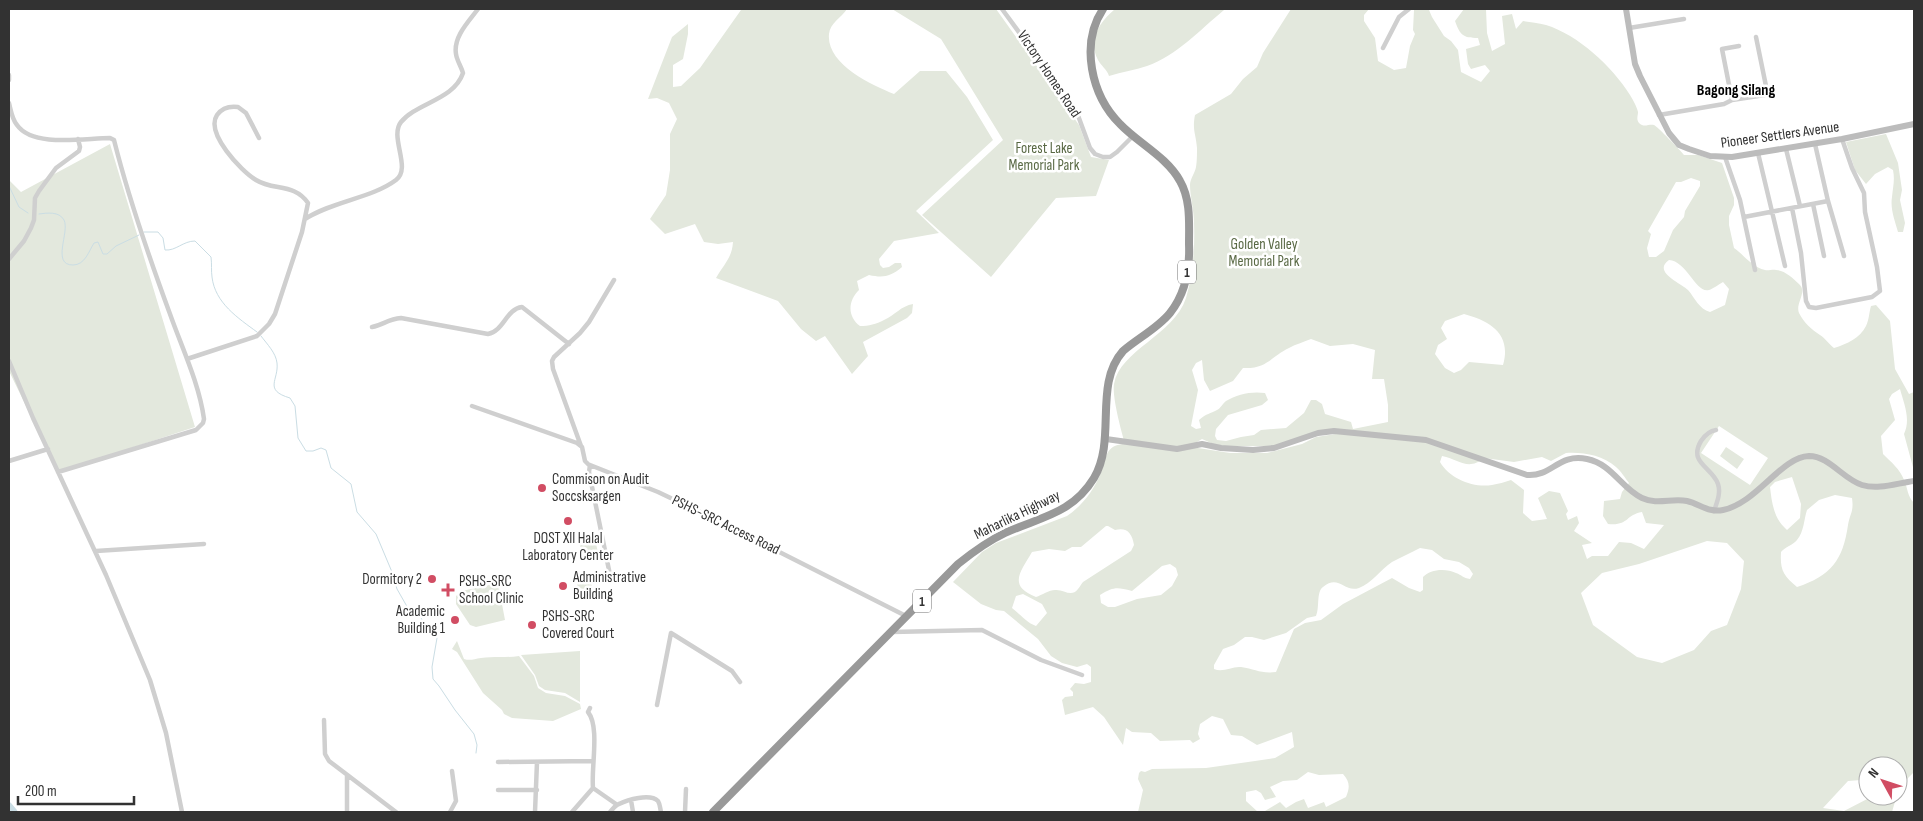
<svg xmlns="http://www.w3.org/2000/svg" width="1923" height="821" font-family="'Sofia Sans Condensed',sans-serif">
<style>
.green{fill:#e3e8dd;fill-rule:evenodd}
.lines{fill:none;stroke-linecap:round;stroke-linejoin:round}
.stream{stroke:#cadde4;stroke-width:1}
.river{stroke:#cadde4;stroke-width:7}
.street{stroke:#cfcfcf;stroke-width:4.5}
.secondary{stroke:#bcbcbc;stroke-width:6}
.highway{stroke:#999;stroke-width:8}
.poi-dot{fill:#d14d63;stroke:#fff;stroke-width:2}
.labels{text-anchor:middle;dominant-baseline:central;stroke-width:5;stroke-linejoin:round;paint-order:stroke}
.shield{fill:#fff;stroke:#707070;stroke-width:1}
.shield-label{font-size:14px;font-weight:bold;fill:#323232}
.street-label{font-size:15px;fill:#323232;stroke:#fff}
.park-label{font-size:15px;fill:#596944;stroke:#fff}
.poi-label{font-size:15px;fill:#323232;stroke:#fff;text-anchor:start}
.neighbourhood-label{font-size:16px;font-weight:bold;fill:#000;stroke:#fff}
</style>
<rect width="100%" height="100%" fill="#fff"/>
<!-- green -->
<path class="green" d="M744 9H847C841 18 830 23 829 34 826 64 871 85 894 94L920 71H946L967 97 993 140 916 211 939 233 894 241 879 259 880 265 883 268 889 267 895 263H901L902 267C890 277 883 278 869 275L857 281 859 290C848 301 847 316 860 326 869 326 876 324 884 320 895 315 901 306 913 304L912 313 907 318 863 342 868 356 852 374 825 336 816 341 801 329 778 301 716 278C724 264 732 258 733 242L718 244 704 242 695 224 665 234 650 219 666 195 670 170V134L677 119 669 103 657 98 648 99 672 37 688 24V34L683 59 673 65V87L681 86 700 68 741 10Z
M892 9H996L1079 125 1091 157 1109 160 1096 196 1056 198 991 277 922 215 1003 140 941 39Z
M1115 9H1229L1224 10C1201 29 1176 56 1147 66 1135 70 1122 72 1109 76 1107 69 1101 66 1098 60 1087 39 1100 22 1115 9Z
M1291 9H1369L1364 15V21L1375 38 1378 61 1394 70 1406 68 1410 46 1415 34 1413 30 1414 10H1429L1432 17 1444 36 1451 41 1458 50 1461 72 1481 82 1490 71 1485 65 1471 69 1468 64 1466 49 1480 45 1478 38C1463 38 1460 35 1455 21L1464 9H1486L1487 33 1492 51 1505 44 1502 16 1512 14 1516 29 1523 21C1530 22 1538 23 1546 25 1578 35 1612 66 1630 95 1633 100 1637 107 1638 112 1638 116 1636 119 1639 123 1644 128 1648 124 1654 125 1657 126 1681 151 1684 155H1698L1722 163 1734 198V205L1729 216V225L1734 248C1744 255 1752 267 1765 270 1768 271 1773 269 1776 270 1784 270 1793 278 1799 284 1808 292 1795 303 1799 313 1804 323 1811 329 1820 335 1825 338 1829 344 1834 348 1847 344 1860 338 1866 326 1869 320 1869 313 1871 306L1876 305 1890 321 1895 369 1909 394 1914 392V471L1904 434C1911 419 1904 404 1900 389L1892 394 1889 399 1895 420 1881 436 1883 454C1891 462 1900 469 1904 480 1908 488 1907 496 1914 503V772L1908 778 1904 784 1898 786V766H1868V784L1861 780 1848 781 1823 808 1844 811 1873 796H1892L1896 798 1892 812H1138L1143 790 1138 779 1139 773 1141 771 1145 772 1152 769 1206 768 1255 761 1275 758 1294 747 1292 732 1257 745 1242 736 1231 735 1223 719 1212 716 1200 724 1198 734 1200 739 1193 743 1190 740 1160 741 1151 733 1132 732 1126 728 1123 745 1104 717 1093 707 1065 715 1062 700 1065 697 1073 696V692L1070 689 1075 683 1084 684 1091 682V667L1087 664 1077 667 1062 663 1051 656 1038 639 1004 611 996 610 981 604 953 582 982 552 996 543 1067 516C1083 505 1095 489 1102 470 1104 465 1105 457 1108 452 1112 446 1118 444 1125 444 1121 430 1112 397 1114 384 1120 350 1174 335 1186 298 1193 275 1195 247 1194 223 1194 210 1190 197 1190 185 1190 179 1195 173 1196 167 1197 162 1197 154 1197 148 1196 134 1192 130 1195 115L1231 94 1243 79 1257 67 1263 53ZM1691 178 1700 181V186L1685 211 1684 217 1673 230 1664 251 1656 257H1649L1647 248 1651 234 1648 231 1676 182H1681ZM1669 260C1687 261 1696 294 1709 290 1713 289 1719 284 1723 282L1729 289 1725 305 1710 312C1699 309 1695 298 1688 290 1681 283 1652 272 1669 260ZM1464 314C1490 321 1512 334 1503 365L1469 362 1461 370 1454 373 1445 368 1435 354 1438 345 1447 339 1441 328 1445 321ZM1311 339 1330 346 1353 344 1375 350 1372 379H1384L1388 405V422L1353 429 1351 422 1325 414 1322 404 1316 400H1311L1304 413 1286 428 1261 430 1254 435 1241 437 1226 441 1217 440 1215 436 1216 429 1228 415 1262 405 1268 400 1265 393C1252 391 1237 394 1226 401 1222 404 1221 408 1217 410 1210 414 1207 413 1199 420L1201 428 1196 429 1191 426 1198 390 1192 370 1196 363 1202 360 1204 380 1210 391 1233 381 1243 368C1267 369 1269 358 1289 348 1296 344 1304 342 1311 339ZM1719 426 1768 458 1750 485 1701 453ZM1332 429 1336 434 1316 437 1302 444 1267 453H1230L1198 448 1197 442 1202 439 1218 446H1277ZM1566 453C1583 452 1602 455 1616 467 1621 471 1625 478 1629 483L1622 492 1620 499 1604 501 1603 516 1608 524C1629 526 1625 515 1642 512L1646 523 1664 525 1644 549 1631 543 1619 542 1608 556H1592L1587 559 1582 545 1592 543 1574 531 1579 523 1577 516 1568 520 1566 514 1568 511 1560 493 1549 491 1538 498 1547 519 1532 521 1523 513 1524 490 1511 480C1505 482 1498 484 1492 485 1473 488 1450 479 1440 462L1442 456C1460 460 1468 471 1484 458L1514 462 1542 457 1551 461ZM1792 477 1801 504 1800 518 1787 530C1774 519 1772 504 1770 487L1775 482ZM1835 495 1852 498C1854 512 1850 513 1848 525 1843 560 1831 576 1797 587 1783 575 1780 570 1781 552 1785 547 1793 545 1797 540 1804 532 1804 519 1807 510L1819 500ZM1106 526H1108L1115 530C1127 527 1132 533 1134 545L1131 551 1083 582C1081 584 1080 587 1078 589 1071 598 1064 589 1055 590 1049 590 1042 595 1036 597 1007 586 1021 571 1032 552L1049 549 1065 551 1072 547H1081ZM1707 541 1727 543 1744 561 1741 589 1727 625 1711 631 1694 650 1662 663 1637 657 1593 625 1581 593 1602 573 1639 564ZM1420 548 1432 550 1444 559 1459 562 1469 568 1473 574 1470 579C1463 578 1462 575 1456 573 1446 568 1430 569 1423 577V590L1420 592 1409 588 1392 578 1343 604 1321 620 1305 623 1294 629 1276 672C1261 674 1255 669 1241 667 1232 666 1223 673 1214 669V665L1223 649 1234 645 1245 637H1252L1264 640 1286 633 1307 618 1316 616C1320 607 1316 592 1323 587 1339 574 1344 593 1359 588 1372 583 1380 570 1392 562 1401 557 1411 553 1420 548ZM1170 564 1176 568 1178 575 1172 586 1161 595 1137 599 1115 607H1108L1101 603 1100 595C1114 587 1116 587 1132 591L1162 566ZM1023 594 1042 604 1047 613 1036 626C1027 623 1020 614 1012 608L1016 596ZM1308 772 1319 775 1343 774C1350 782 1350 787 1346 797L1326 807 1324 802 1308 808 1304 799 1296 802 1286 808 1280 802 1265 811 1258 812 1246 801V792L1256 790 1261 793 1265 800 1276 797 1270 787 1283 781 1297 780Z
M1886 134 1898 163 1902 190 1900 200 1905 223 1903 232H1898C1895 221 1890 209 1892 197 1893 187 1895 180 1893 170L1888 167 1875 174 1866 184 1855 170 1846 142Z
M110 144 195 427 58 472 9 371V180L21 192Z
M1726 447 1744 459 1737 469 1720 456Z
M594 534 598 553 583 557 578 537Z
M589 575 593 591 579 594 576 578Z
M498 583 505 620 476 627 470 625 456 604V596L462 591Z
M457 641 464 659C470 661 474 659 481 658 493 656 506 658 519 656L534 676 538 688 546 693 565 696 580 704 581 709 553 721 512 718 504 714 502 710 483 693 457 652 452 649Z
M580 651V702L565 693 545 690 539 686 535 675 521 655Z"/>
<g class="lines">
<!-- stream -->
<path class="stream" d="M9 186 19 207 28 213
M39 214C47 213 59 211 64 220 70 232 51 265 73 265 85 265 89 251 94 243L98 242 103 254H107L116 246 139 235
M144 232H158L163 238 165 250C176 251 183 241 195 241L211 257C212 264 211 271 212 277 215 303 238 318 257 332
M261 336C267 344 276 353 277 363 279 380 263 390 290 398L295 406 298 438 306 451H313L321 448 326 450 331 468 351 484 357 512 376 534 392 572 397 589 409 610 420 615 424 625 430 627 437 638 432 667 433 679 439 686 455 710 474 734 477 745 476 753"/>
<!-- river -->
<path class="river" d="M9 806 14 812"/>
<!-- street -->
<path class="street" d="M1002 9 1076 110 1090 148 1095 154 1103 157H1110L1117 152 1133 136
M1629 28 1684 19
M1383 48 1399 17 1409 9
M9 75V80
M1732 100 1722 49 1739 46
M9 103C11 111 12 119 17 125 33 148 85 138 110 138L114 140C129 200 149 257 170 314 182 348 199 383 204 419L203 423 196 430 58 472
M1659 115 1724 104 1732 100 1765 95 1767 91 1756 37
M1815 144 1828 201 1844 256
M1786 149 1800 206
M1758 153 1785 266
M1725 157 1740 200 1755 270
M1813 204 1824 256
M1792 208 1801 253 1806 301 1809 307 1816 308 1872 297 1880 291 1877 267 1865 212 1864 193 1852 168 1842 139
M1744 217 1828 201
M305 219C333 201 372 198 396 180 412 168 389 137 401 122 416 103 454 100 463 73 461 66 457 61 456 54 453 37 469 21 478 9
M9 259 24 241 31 228 34 220 35 198 39 191 56 168 79 151 80 147 78 139
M372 327C383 325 388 319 401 318L488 334C504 331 506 309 522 307L569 344
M187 359 257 336 269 324 275 314 302 232 308 203C294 183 274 191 256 180 241 171 205 133 217 115 222 108 230 106 238 107L246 113 259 138
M9 361 33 418 106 575 150 680 166 733 182 812
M472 406 577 443 582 447 585 461 589 465
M581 446 553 369 552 361 554 357 580 333 589 322 614 280
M9 461 48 449
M1714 511C1717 502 1721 493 1718 484 1712 467 1688 463 1701 441 1705 435 1709 431 1716 430
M96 551 204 544
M610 575 589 472 590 465 658 492 700 512 906 616
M892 632 982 630 1041 660 1082 675
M657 705 671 633 732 671 740 682
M590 708 588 712C600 727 591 767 593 788
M324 720 325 754 329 761 396 812
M498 762 592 761
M498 790H537
M631 800 633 812
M347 812V776
M450 812 456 801 452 771
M535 812 537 762
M572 812 593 788 616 804
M610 812C613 809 615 805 619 804 627 800 650 793 658 801 660 804 660 808 661 812
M685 812 686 789"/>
<!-- secondary -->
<path class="secondary" d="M1626 9 1635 64 1640 76 1669 133 1679 145 1689 149 1710 156 1732 157 1842 139 1914 124
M1106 439 1177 449 1202 444 1221 448 1253 450 1274 448 1318 433 1334 431 1426 440 1527 475C1552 477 1558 453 1587 459 1612 464 1621 488 1642 498 1657 505 1672 498 1687 501 1700 504 1709 513 1723 510 1757 503 1781 457 1809 456 1829 456 1843 479 1862 485 1879 490 1897 483 1914 481"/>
<!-- highway -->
<path class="highway" d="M713 812 958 564C973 552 988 541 1005 533 1040 517 1072 514 1094 478 1117 439 1093 385 1123 351 1138 338 1158 328 1170 313 1185 294 1190 268 1189 244 1189 224 1191 200 1180 181 1167 157 1138 143 1120 124 1091 95 1080 44 1103 9"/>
</g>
<!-- markers -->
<g class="poi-dot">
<circle cx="542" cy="488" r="5"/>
<circle cx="568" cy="521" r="5"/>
<circle cx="432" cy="579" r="5"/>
<circle cx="563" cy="586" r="5"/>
<path d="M445.5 582.5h5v5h5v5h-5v5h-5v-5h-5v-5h5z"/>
<circle cx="455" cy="620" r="5"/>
<circle cx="532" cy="625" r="5"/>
</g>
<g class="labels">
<!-- shield labels -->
<g class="shield">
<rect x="1178" y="260.5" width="18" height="23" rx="4"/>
<rect x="913" y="589.5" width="18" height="23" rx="4"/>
</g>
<g class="shield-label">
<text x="1187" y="272">1</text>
<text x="922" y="601">1</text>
</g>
<!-- street labels -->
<g class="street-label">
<text transform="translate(1049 74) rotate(56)">Victory Homes Road</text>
<text transform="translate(1780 135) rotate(-8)">Pioneer Settlers Avenue</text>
<text transform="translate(1017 515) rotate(-26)">Maharlika Highway</text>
<text transform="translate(726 525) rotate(26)">PSHS-SRC Access Road</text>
</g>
<!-- park labels -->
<g class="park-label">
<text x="1044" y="148">Forest Lake<tspan x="1044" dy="17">Memorial Park</tspan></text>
<text x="1264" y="244">Golden Valley<tspan x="1264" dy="17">Memorial Park</tspan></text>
</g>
<!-- poi labels -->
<g class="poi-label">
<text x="552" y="479">Commison on Audit<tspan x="552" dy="17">Soccsksargen</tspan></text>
<text x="568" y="538" text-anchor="middle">DOST XII Halal<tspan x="568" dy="17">Laboratory Center</tspan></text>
<text x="573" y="577">Administrative<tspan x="573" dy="17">Building</tspan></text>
<text x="422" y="579" text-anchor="end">Dormitory 2</text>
<text x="459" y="581">PSHS-SRC<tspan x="459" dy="17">School Clinic</tspan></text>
<text x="445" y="611" text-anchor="end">Academic<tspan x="445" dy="17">Building 1</tspan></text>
<text x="542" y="616">PSHS-SRC<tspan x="542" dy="17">Covered Court</tspan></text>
</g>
<!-- neighbourhood labels -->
<g class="neighbourhood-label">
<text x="1736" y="90">Bagong Silang</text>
</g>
</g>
<!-- border -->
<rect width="1923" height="821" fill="none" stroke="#323232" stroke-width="20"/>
<!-- north arrow -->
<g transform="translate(1883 781) rotate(310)"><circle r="24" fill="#ffffff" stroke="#adadad"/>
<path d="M0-4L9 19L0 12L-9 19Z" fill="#d14d63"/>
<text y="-8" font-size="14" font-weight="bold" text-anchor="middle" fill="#323232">N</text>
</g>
<!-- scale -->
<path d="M18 796v8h116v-8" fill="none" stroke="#323232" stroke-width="2.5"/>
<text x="25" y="796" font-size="15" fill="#323232" stroke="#ffffff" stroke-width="4" paint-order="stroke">200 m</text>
</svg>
